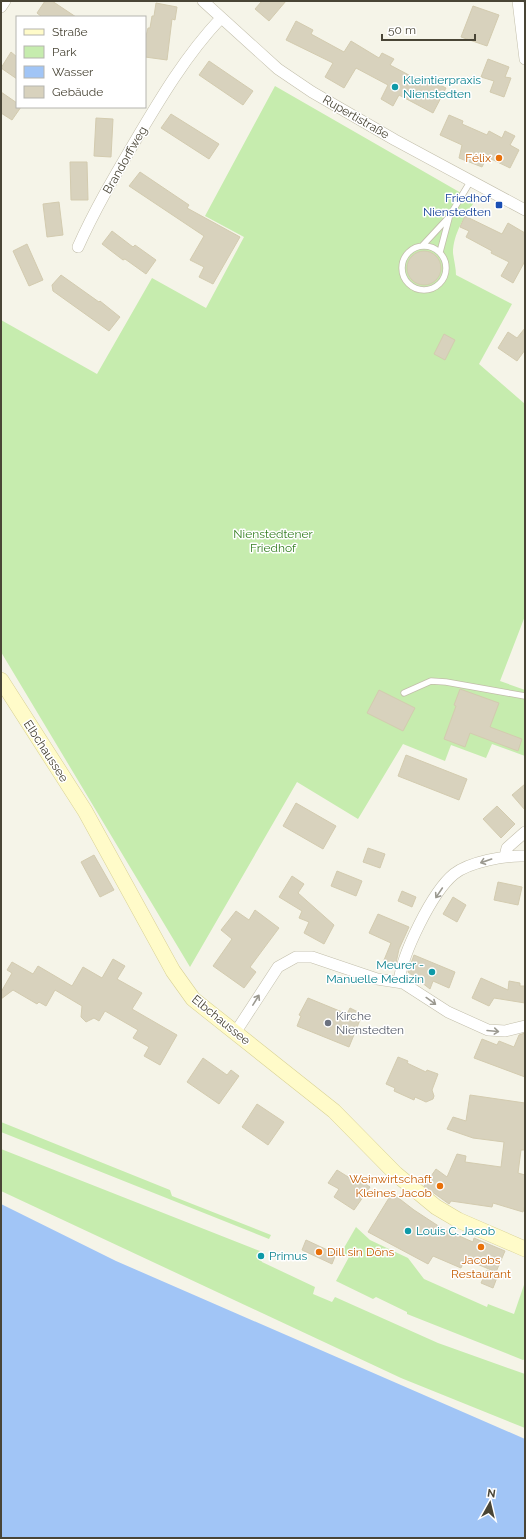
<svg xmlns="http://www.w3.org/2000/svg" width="526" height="1539" font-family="Raleway,sans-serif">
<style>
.green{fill:#c6ecae}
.water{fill:#a1c5f6}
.building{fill:#d8d2bd;stroke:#d3cbaf}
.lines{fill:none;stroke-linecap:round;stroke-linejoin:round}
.lane-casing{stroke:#c2beaa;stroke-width:7}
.street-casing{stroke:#c2beaa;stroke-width:12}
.secondary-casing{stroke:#d9d295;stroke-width:16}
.lane{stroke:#fff;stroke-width:5.5}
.street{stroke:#fff;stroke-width:11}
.secondary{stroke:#fffbc9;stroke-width:15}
.oneway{stroke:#9b9990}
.culture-dot{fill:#0f9aa8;stroke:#fff;stroke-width:1.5}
.food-dot{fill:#e8710a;stroke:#fff;stroke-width:1.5}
.transit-dot{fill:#1a4fb4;stroke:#fff;stroke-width:1.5}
.worship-dot{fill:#6b7280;stroke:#fff;stroke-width:1.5}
.labels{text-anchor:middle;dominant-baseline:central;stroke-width:3;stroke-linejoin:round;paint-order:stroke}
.culture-label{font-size:12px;fill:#0d838f;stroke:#fff;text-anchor:start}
.street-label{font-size:12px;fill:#494536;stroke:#fff}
.food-label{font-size:12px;fill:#c56008;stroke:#fff;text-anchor:end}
.transit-label{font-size:12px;fill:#164399;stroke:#fff;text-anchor:end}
.park-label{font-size:12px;fill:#378024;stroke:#fff}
.worship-label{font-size:12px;fill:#5b616d;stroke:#fff;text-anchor:start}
</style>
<rect width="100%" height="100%" fill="#f5f4e8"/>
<!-- green -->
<path class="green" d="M275 86 475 201C465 216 453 234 453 253 454 261 456 268 456 275L512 304 479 364 525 404V616L500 681 525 690V756L492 744 486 758 451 745 445 761 403 744 358 819 297 782 190 967 1 652V320L97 374 152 278 206 308 244 237 205 216Z
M1 1122 170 1190 172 1196 271 1235 269 1239 1 1132Z
M1 1149 260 1251 259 1257 262 1262 315 1287 313 1294 332 1302 335 1297 438 1343 525 1374V1428L401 1378 1 1191Z
M356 1227 370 1240 408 1258 424 1279 487 1307 488 1304 514 1314 525 1282V1359L523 1360 407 1314V1312L376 1297 373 1299 336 1281 349 1257 341 1253Z"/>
<!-- water -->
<path class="water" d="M1 1204 116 1261 525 1439V1538H1Z"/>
<!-- building -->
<path class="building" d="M45 1H52L76 17H42L37 13Z
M262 1H286L269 21 255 9Z
M156 3 177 7 175 20 172 19 167 60 145 57V40L148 28H150L152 16H154Z
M473 6 499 15 487 46 461 37Z
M296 21 313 30 311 34 344 52 351 41 379 58 382 53 394 59 390 65 422 82 425 77 446 88 433 113 399 95 393 106 381 99 388 85 356 68 344 88 325 77 333 63 286 40Z
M11 52 17 57V79L1 68Z
M488 59 509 67 505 77 511 78 504 97 490 92 494 81 481 77Z
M209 61 253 91 243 105 199 75Z
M1 92 17 103V107H21L12 120 1 113Z
M171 114 219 144 209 159 161 128Z
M449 115 463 121 462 124 487 135 489 131 502 138 505 131 515 136 510 145 519 150 510 168 487 157 482 167 459 158 462 145 440 135Z
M96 118 113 119 111 157 94 156Z
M70 162H87L88 200H71Z
M140 172 189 205 187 208 240 237 213 284 199 277 204 267 190 260 204 236 129 186Z
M59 202 63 235 47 237 43 204Z
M465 216 502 234 508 223 525 233V261L513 283 501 276 509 262 491 253 492 251 466 237 469 231 460 227Z
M112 231 133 247 135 245 156 260 146 274 125 259 123 260 102 244Z
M27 244 43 280 29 286 13 251Z
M407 268a17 17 0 1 1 34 0a17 17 0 1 1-34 0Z
M61 275 99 302 100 301 120 317 109 331 53 291 52 285Z
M525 328V350L517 361 498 348 508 332 517 338Z
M444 334 455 340 445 360 434 354Z
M460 689 499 703 490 727 522 739 518 751 470 733 465 747 444 739 456 706 454 705Z
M379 690 415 708 403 731 367 713Z
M406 755 467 779 459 800 398 776Z
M525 784V810L512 795Z
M296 803 336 826 323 849 283 826Z
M497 806 515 824 501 838 483 819Z
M368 848 385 854 380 868 363 862Z
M94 855 114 890 100 897 81 862Z
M337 871 362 881 356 896 331 886Z
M292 876 304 884 298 893 334 925 324 944 304 933 309 922 299 918 302 911 279 897Z
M498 882 522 887 518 905 494 900Z
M402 891 416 897 412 907 398 901Z
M453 897 466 905 457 922 443 914Z
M255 910 279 928 250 967 256 972 244 988 213 966 232 939 221 930 236 911 249 920Z
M378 914 409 927 399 949 396 963 394 961 391 969 382 965 391 943 369 933Z
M414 955 455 972 449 988 433 981 430 989 408 972Z
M113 959 125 966 117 979 142 993 132 1009 177 1035 160 1065 144 1056 149 1047 133 1038 138 1030 105 1011 99 1021 94 1018 86 1022 81 1017 82 1006 55 990 46 1006 39 1002 37 1004 13 990 1 999V992L12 973 7 970 12 962 33 974 38 966 72 986 83 967 102 978Z
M481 978 508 990 509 981 520 983V986H525V1003L494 998 489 1006 472 998Z
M308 998 347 1014 350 1008 360 1013 358 1019 360 1020 349 1047 297 1026 301 1016 299 1015Z
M525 1033V1077L474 1058 482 1039 497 1045 499 1041 514 1047 519 1035Z
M398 1057 408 1061 407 1063 426 1072 427 1070 438 1074 432 1090 434 1096 433 1099 426 1102 415 1097 414 1100 394 1091 395 1088 386 1084Z
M203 1058 227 1075 231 1070 239 1076 219 1104 187 1082Z
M470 1095 525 1103V1150H521L518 1173 525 1175V1205L523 1212 493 1203 492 1207 451 1201 449 1204 424 1186 436 1169 447 1177 457 1154 466 1156 465 1162 501 1167 504 1142 473 1138 447 1129 453 1117 466 1121Z
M257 1104 284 1122 268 1145 242 1127Z
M337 1170 353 1180 355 1177 370 1187 354 1210 334 1197 339 1189 328 1183Z
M392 1193 414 1210 443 1229 473 1242 474 1238 505 1251 496 1272 465 1259 461 1268 433 1256 428 1264 368 1232Z
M306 1240 336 1254 332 1264 302 1250Z
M487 1270 498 1275 493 1288 481 1283Z"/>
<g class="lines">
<defs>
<path id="lane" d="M402 268a22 22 0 1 1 44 0a22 22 0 1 1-44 0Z
M422 246 449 217 470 182
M440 252 449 218
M404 693 431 681 446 682 525 696"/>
<path id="street" d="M203 1 278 69 312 92 395 140 525 210
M518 1 525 59
M1 7 5 1
M78 247C94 211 114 177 134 143 160 99 186 55 221 18
M505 856 507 848 525 832
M399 982C402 954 432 892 454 874 469 862 506 855 525 856
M235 1033 278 967 296 957H312L377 979 403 983 448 1012 488 1030 505 1031 525 1026"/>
<path id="secondary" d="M1 680 85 811 173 971 193 999 334 1111 396 1174 436 1207 458 1220 525 1249"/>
</defs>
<!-- lane casing -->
<use href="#lane" class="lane-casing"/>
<!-- street casing -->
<use href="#street" class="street-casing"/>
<!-- secondary casing -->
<use href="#secondary" class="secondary-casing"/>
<!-- lane -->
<use href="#lane" class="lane"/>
<!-- street -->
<use href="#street" class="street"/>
<!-- secondary -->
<use href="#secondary" class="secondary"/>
</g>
<!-- one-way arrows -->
<defs><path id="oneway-shaft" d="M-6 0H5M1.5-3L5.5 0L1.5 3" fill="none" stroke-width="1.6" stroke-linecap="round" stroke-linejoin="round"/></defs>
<g class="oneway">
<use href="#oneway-shaft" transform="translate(486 861) rotate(161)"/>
<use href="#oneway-shaft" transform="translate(439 893) rotate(124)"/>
<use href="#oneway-shaft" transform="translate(256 1000) rotate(-58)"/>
<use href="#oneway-shaft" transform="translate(431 1001) rotate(36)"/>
<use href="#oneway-shaft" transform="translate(493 1031) rotate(5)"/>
</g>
<!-- markers -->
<g class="culture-dot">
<circle cx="395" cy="87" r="4"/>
<circle cx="432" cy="972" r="4"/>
<circle cx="408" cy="1231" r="4"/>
<circle cx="261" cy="1256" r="4"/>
</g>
<g class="food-dot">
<circle cx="499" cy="158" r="4"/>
<circle cx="440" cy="1186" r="4"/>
<circle cx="481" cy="1247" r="4"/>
<circle cx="319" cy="1252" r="4"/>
</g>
<rect class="transit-dot" x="495" y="201" width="8" height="8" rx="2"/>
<circle class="worship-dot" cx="328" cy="1023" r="4"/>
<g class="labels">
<!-- culture labels -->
<g class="culture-label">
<text x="403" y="80">Kleintierpraxis<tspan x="403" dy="14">Nienstedten</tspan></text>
<text x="424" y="965" text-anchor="end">Meurer -<tspan x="424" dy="14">Manuelle Medizin</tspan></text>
<text x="416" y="1231">Louis C. Jacob</text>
<text x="269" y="1256">Primus</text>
</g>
<!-- street labels -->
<g class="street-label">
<text transform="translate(356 117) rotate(30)">Rupertistraße</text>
<text transform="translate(125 160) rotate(-60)">Brandorffweg</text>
<text transform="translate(46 751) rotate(57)">Elbchaussee</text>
<text transform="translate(221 1020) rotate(39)">Elbchaussee</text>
</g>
<!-- food labels -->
<g class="food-label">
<text x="491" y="158">Félix</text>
<text x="432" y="1179">Weinwirtschaft<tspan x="432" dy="14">Kleines Jacob</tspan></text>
<text x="327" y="1252" text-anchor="start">Dill sin Döns</text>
<text x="481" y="1260" text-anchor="middle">Jacobs<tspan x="481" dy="14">Restaurant</tspan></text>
</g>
<!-- transit labels -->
<g class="transit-label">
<text x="491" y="198">Friedhof<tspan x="491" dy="14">Nienstedten</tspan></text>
</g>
<!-- park labels -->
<g class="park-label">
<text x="273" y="534">Nienstedtener<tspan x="273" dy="14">Friedhof</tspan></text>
</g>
<!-- worship labels -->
<g class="worship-label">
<text x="336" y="1016">Kirche<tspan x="336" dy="14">Nienstedten</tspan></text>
</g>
</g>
<!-- border -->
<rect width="526" height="1539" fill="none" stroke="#494536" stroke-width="4"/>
<!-- legend -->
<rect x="16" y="16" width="130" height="92" fill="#ffffff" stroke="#b6b5af"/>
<rect x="24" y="29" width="20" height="6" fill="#fffbc9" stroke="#b6b5af"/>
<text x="52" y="36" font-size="12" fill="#494536">Straße</text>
<rect x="24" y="46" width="20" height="12" fill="#c6ecae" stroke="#b6b5af"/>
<text x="52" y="56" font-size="12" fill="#494536">Park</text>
<rect x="24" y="66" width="20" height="12" fill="#a1c5f6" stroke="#b6b5af"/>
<text x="52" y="76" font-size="12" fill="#494536">Wasser</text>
<rect x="24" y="86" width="20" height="12" fill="#d8d2bd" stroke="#b6b5af"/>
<text x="52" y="96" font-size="12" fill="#494536">Gebäude</text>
<!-- north arrow -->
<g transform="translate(490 1503) rotate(8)" stroke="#ffffff" stroke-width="3" paint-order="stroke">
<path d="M0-3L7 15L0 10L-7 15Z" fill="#494536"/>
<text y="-6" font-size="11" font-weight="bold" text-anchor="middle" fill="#494536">N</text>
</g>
<!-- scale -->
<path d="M382 34v6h93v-6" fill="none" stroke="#494536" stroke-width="2"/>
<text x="388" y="34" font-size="12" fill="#494536" stroke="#ffffff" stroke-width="3" paint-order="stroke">50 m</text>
</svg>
